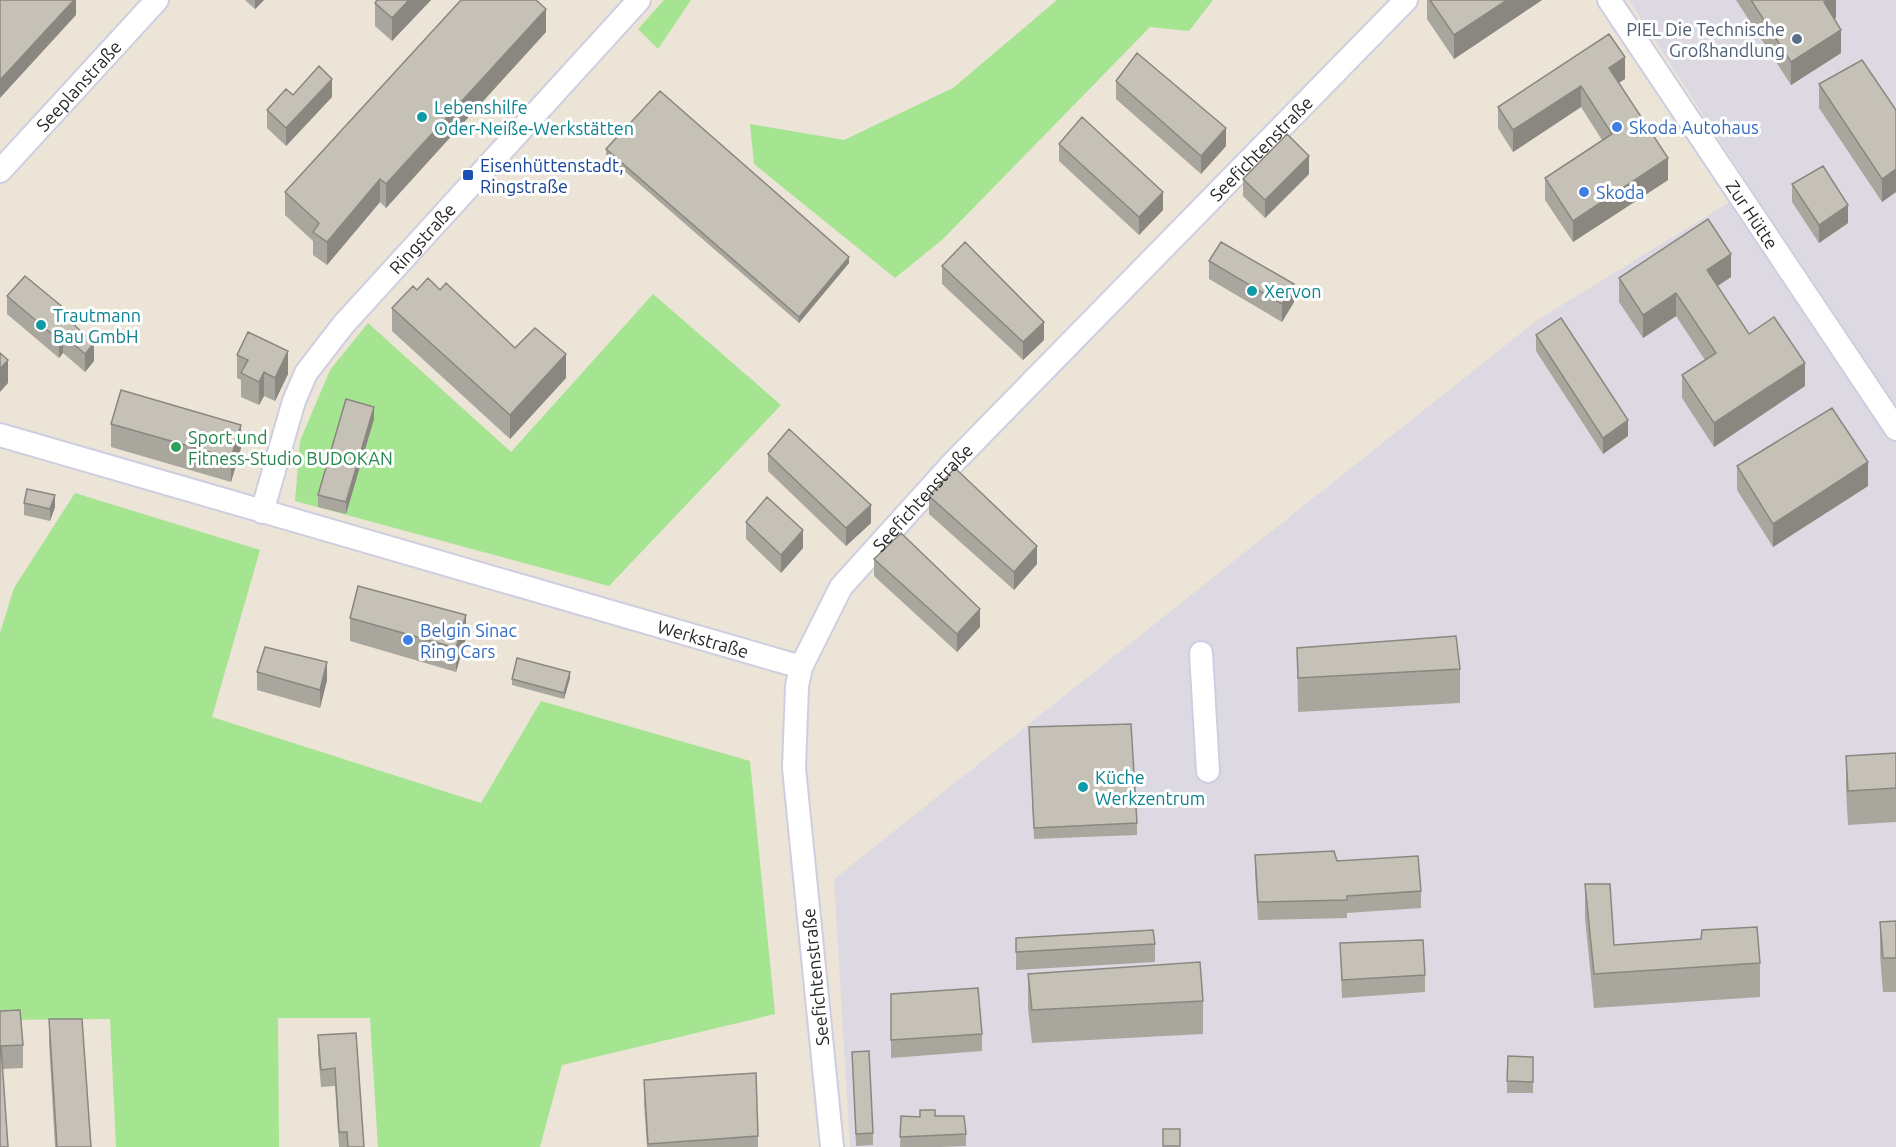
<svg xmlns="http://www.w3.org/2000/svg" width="1896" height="1147" font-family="Ubuntu,sans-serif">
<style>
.industrial{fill:#dcd9e2}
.green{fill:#a5e491}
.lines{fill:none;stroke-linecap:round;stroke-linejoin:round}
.minor-casing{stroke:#cdcfe1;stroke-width:26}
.minor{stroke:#fff;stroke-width:22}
.wall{fill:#a9a69d}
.shaded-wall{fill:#8a8780}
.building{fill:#c5c1b7;stroke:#8a8780;stroke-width:1.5}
.service-dot{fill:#5c6f8a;stroke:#fff;stroke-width:2}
.culture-dot{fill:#0f9aa8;stroke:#fff;stroke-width:2}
.shop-dot{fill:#3f7fe0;stroke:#fff;stroke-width:2}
.transit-dot{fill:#1a4fb4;stroke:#fff;stroke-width:2}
.leisure-dot{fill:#2e9e5b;stroke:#fff;stroke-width:2}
.labels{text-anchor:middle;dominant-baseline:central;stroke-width:6;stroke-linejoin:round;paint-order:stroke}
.service-label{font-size:18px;fill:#4e5e75;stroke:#fff;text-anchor:end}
.street-label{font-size:18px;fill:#272727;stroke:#fff}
.culture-label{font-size:18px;fill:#0d838f;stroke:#fff;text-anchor:start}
.shop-label{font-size:18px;fill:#366cbe;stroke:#fff;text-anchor:start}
.transit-label{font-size:18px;fill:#164399;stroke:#fff;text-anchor:start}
.leisure-label{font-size:18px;fill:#27864d;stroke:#fff;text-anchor:start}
</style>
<rect width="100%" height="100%" fill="#ebe4d7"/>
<!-- industrial -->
<path class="industrial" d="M1629 0H1896V1147H850L834 879 1536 321 1751 189Z"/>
<!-- green -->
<path class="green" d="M664 0H691L658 49 638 29Z
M1057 0H1213L1189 31 1150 27 943 239 895 278 754 164 750 124 844 140 953 88Z
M653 294 781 405 609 586 295 501 300 441 330 370 368 323 511 452Z
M75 493 260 550 212 717 481 803 541 701 750 761 775 1014 562 1065 540 1147H378L370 1018H278L279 1147H116L110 1019 0 1020V633L14 588Z"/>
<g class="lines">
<defs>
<g id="minor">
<path id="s1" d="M1609 0 1896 429"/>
<path id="s2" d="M0 171 157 0"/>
<path id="s3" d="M0 435 801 667"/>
<path id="s4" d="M262 512 294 401 306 373 343 325 639 0"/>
<path d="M1201 653 1208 771"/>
<path id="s5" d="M832 1147 794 768 797 686 801 667 841 587 952 464 1406 0"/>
</g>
</defs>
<!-- minor casing -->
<use href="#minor" class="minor-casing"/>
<!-- minor -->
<use href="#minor" class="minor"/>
</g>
<!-- wall -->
<path class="wall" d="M245 0H264L255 9Z
M431 0 392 41 375 26V3Z
M1427 0H1542L1454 59 1427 19Z
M1736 0H1836V18L1834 19 1841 53 1791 85Z
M546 32 386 208 380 202 327 265 313 255V241L285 215V192Z
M1609 34 1625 79 1618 83 1668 180 1573 242 1545 200V178L1602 140 1581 107 1513 152 1498 128V107Z
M1116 81 1226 146 1201 174 1116 99Z
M1819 84 1896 110V192L1882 202 1819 108Z
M293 95 332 97 286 146 267 128V110Z
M1059 144 1163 210 1139 235 1059 161Z
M606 149 849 263 799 323 606 155Z
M1309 174 1265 218 1243 196V179Z
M1792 184 1848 223 1819 243 1792 202Z
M1209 261 1294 302 1282 322 1209 279Z
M942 266 1044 340 1023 360 942 284Z
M1731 277 1717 286 1749 334 1805 386 1714 447 1682 398V375L1705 360 1676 316 1643 338 1619 302V278Z
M417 290H440L515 348 566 378 510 439 392 331V308Z
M7 296 76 327 94 361 85 372 63 353 59 358 7 314Z
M1536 335 1628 436 1603 454 1536 351Z
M237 355 288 374 275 401 264 396 259 405 241 397V380L237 378Z
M374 419 346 514 318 507V495Z
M111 424 241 448 231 482 111 447Z
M768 454 871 523 846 546 768 471Z
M1737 466 1868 486 1773 547 1737 490Z
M929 496 1037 564 1014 590 929 514Z
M24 503 55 507 50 521 24 515Z
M746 522 803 548 781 573 746 539Z
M874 559 980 627 957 652 874 576Z
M350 618 466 638 456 672 350 641Z
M1297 648 1460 669V703L1298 712Z
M257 672 327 680 320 708 257 690Z
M570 678 564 699 512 685V679Z
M1029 727 1137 823V835L1034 839Z
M1896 753V822L1848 825 1846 790V756Z
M1255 855 1337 861 1421 891V908L1347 913V918L1258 920 1255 872Z
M1585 884 1614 945 1760 963V997L1594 1008 1585 918Z
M1896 921V992H1883L1880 956V922Z
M1016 938 1155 944V962L1016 970Z
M1340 943 1425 975V992L1342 998Z
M1028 974 1203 1001V1034L1032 1043 1028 1008Z
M891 994 982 1034V1051L891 1058Z
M0 1011 23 1045V1068L2 1069 0 1147Z
M49 1019 91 1147H55L49 1042Z
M356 1033 364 1147H339L335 1086 321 1087 318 1053V1035Z
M852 1052 873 1133V1145L856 1146Z
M1533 1057V1093H1507V1081Z
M644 1080 758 1136V1147H647L644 1103Z
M901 1116 920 1117 935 1116 966 1134V1146L939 1147H900Z"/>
<!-- shaded-wall -->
<path class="shaded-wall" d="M74 0H76V15L0 98V80Z
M255 0H264L255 9Z
M409 0H431L392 41V18Z
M1507 0H1542L1454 59V35Z
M1828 0H1836V18L1824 26V2Z
M546 9V32L386 208V184Z
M1841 30V53L1791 85V62Z
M1625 57V79L1609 89V68Z
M332 79V97L286 146V128Z
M1581 86V107L1513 152V130Z
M1226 128V146L1201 174V156Z
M1309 156V174L1265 218V200Z
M1668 158V180L1573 242V221Z
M1896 169V192L1882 202V179Z
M380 179V202L327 265V242Z
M1163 192V210L1139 235V217Z
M1848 205V223L1819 243V225Z
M1731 254V277L1707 293V270Z
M849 257V263L799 323V317Z
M1294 284V302L1282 322V304Z
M1676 293V316L1643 338V315Z
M76 318V336L72 323Z
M1044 322V340L1023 360V342Z
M63 335V353L59 358V340Z
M94 343V361L85 372V354Z
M288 351V374L275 401V378Z
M566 354V378L510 439V415Z
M8 360V383L0 392V369Z
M1805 363V386L1714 447V423Z
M264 372V396L259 405V382Z
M374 407V419L346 514V502Z
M1628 420V436L1603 454V438Z
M241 425V448L231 482V458Z
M1868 462V486L1773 547V524Z
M55 495V507L50 521V509Z
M871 505V523L846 546V528Z
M803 530V548L781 573V555Z
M1037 546V564L1014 590V572Z
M980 609V627L957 652V634Z
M466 615V638L456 672V648Z
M327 662V680L320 708V690Z
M570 672V678L564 699V693Z"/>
<!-- building -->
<path class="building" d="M0 0H74L0 80Z
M377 0H409L392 18 375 3Z
M461 0H536L546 9 386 184 380 179 327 242 313 232 319 223 285 192Z
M1430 0H1507L1454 35Z
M1751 0H1828L1824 2 1841 30 1791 62Z
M1609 34 1625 57 1609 68 1668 158 1573 221 1545 178 1612 134 1581 86 1513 130 1498 107Z
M1137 53 1226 128 1201 156 1116 81Z
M1862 60 1896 110V169L1882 179 1819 84Z
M319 66 332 79 286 128 267 110 286 89 293 95Z
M660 91 849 257 799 317 606 149Z
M1082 117 1163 192 1139 217 1059 144Z
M1287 134 1309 156 1265 200 1243 179Z
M1823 166 1848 205 1819 225 1792 184Z
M1708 219 1731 254 1707 270 1749 334 1774 317 1805 363 1714 423 1682 375 1716 353 1676 293 1643 315 1619 278Z
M965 242 1044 322 1023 342 942 266Z
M1221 242 1294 284 1282 304 1209 261Z
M25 276 76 318 72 323 94 343 85 354 63 335 59 340 7 296Z
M428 278 440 290 446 283 515 348 535 328 566 354 510 415 392 308 413 286 417 290Z
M1561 318 1628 420 1603 438 1536 335Z
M248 332 288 351 275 378 264 372 259 382 241 373 248 360 237 355Z
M0 353 8 360 0 369Z
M121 390 241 425 231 458 111 424Z
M346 399 374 407 346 502 318 495Z
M1832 408 1868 462 1773 524 1737 466Z
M789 429 871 505 846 528 768 454Z
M955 468 1037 546 1014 572 929 496Z
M27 489 55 495 50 509 24 503Z
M767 497 803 530 781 555 746 522Z
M901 533 980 609 957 634 874 559Z
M358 586 466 615 456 648 350 618Z
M1456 636 1460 669 1298 678 1297 648Z
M265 647 327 662 320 690 257 672Z
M517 658 570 672 564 693 512 679Z
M1131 724 1137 823 1034 828 1029 727Z
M1896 753V788L1848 791 1846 756Z
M1334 851 1337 861 1418 856 1421 891 1347 896V900L1258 902 1255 855Z
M1585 884H1610L1614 945 1701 939 1702 930 1757 927 1760 963 1594 974Z
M1896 921V958H1883L1880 922Z
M1153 930 1155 944 1016 952V938Z
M1423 940 1425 975 1342 980 1340 943Z
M1200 962 1203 1001 1032 1010 1028 974Z
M978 988 982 1034 891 1040V994Z
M20 1010 23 1045 1 1046 8 1147H0V1011Z
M49 1019H82L91 1147H57Z
M356 1033 364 1147H348L347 1132H339L335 1068 321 1070 318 1035Z
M869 1051 873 1133 856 1134 852 1052Z
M1508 1056 1533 1057V1082L1507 1081Z
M756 1073 758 1136 648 1144 644 1080Z
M920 1110H935V1116H964L966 1134 900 1137 901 1116 920 1117Z
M1163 1129H1180V1146H1163Z"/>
<!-- markers -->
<circle class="service-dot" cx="1797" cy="39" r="6"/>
<g class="culture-dot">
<circle cx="422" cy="117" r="6"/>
<circle cx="1252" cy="291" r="6"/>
<circle cx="41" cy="325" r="6"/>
<circle cx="1083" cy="787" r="6"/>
</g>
<g class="shop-dot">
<circle cx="1617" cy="127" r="6"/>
<circle cx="1584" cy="192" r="6"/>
<circle cx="408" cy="640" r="6"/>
</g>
<rect class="transit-dot" x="462" y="169" width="12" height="12" rx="3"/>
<circle class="leisure-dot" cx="176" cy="447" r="6"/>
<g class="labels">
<!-- service labels -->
<g class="service-label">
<text x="1785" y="29">PIEL Die Technische<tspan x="1785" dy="21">Großhandlung</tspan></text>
</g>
<!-- street labels -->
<g class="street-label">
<text stroke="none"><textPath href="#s2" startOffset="116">Seeplanstraße</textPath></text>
<text stroke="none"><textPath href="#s5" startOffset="1179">Seefichtenstraße</textPath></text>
<text stroke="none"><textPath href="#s1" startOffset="258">Zur Hütte</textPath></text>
<text stroke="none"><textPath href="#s4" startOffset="324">Ringstraße</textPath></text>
<text stroke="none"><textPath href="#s5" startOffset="693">Seefichtenstraße</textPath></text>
<text stroke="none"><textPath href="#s3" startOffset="732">Werkstraße</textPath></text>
<text transform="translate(815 977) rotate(-96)">Seefichtenstraße</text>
</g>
<!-- culture labels -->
<g class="culture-label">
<text x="434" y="107">Lebenshilfe<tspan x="434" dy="21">Oder-Neiße-Werkstätten</tspan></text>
<text x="1264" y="291">Xervon</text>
<text x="53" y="315">Trautmann<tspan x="53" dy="21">Bau GmbH</tspan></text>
<text x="1095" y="777">Küche<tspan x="1095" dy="21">Werkzentrum</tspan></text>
</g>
<!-- shop labels -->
<g class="shop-label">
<text x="1629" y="127">Skoda Autohaus</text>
<text x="1596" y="192">Skoda</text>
<text x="420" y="630">Belgin Sinac<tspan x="420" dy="21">Ring Cars</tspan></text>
</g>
<!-- transit labels -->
<g class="transit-label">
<text x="480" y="165">Eisenhüttenstadt,<tspan x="480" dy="21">Ringstraße</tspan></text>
</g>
<!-- leisure labels -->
<g class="leisure-label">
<text x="188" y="437">Sport und<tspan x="188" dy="21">Fitness-Studio BUDOKAN</tspan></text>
</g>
</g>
</svg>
